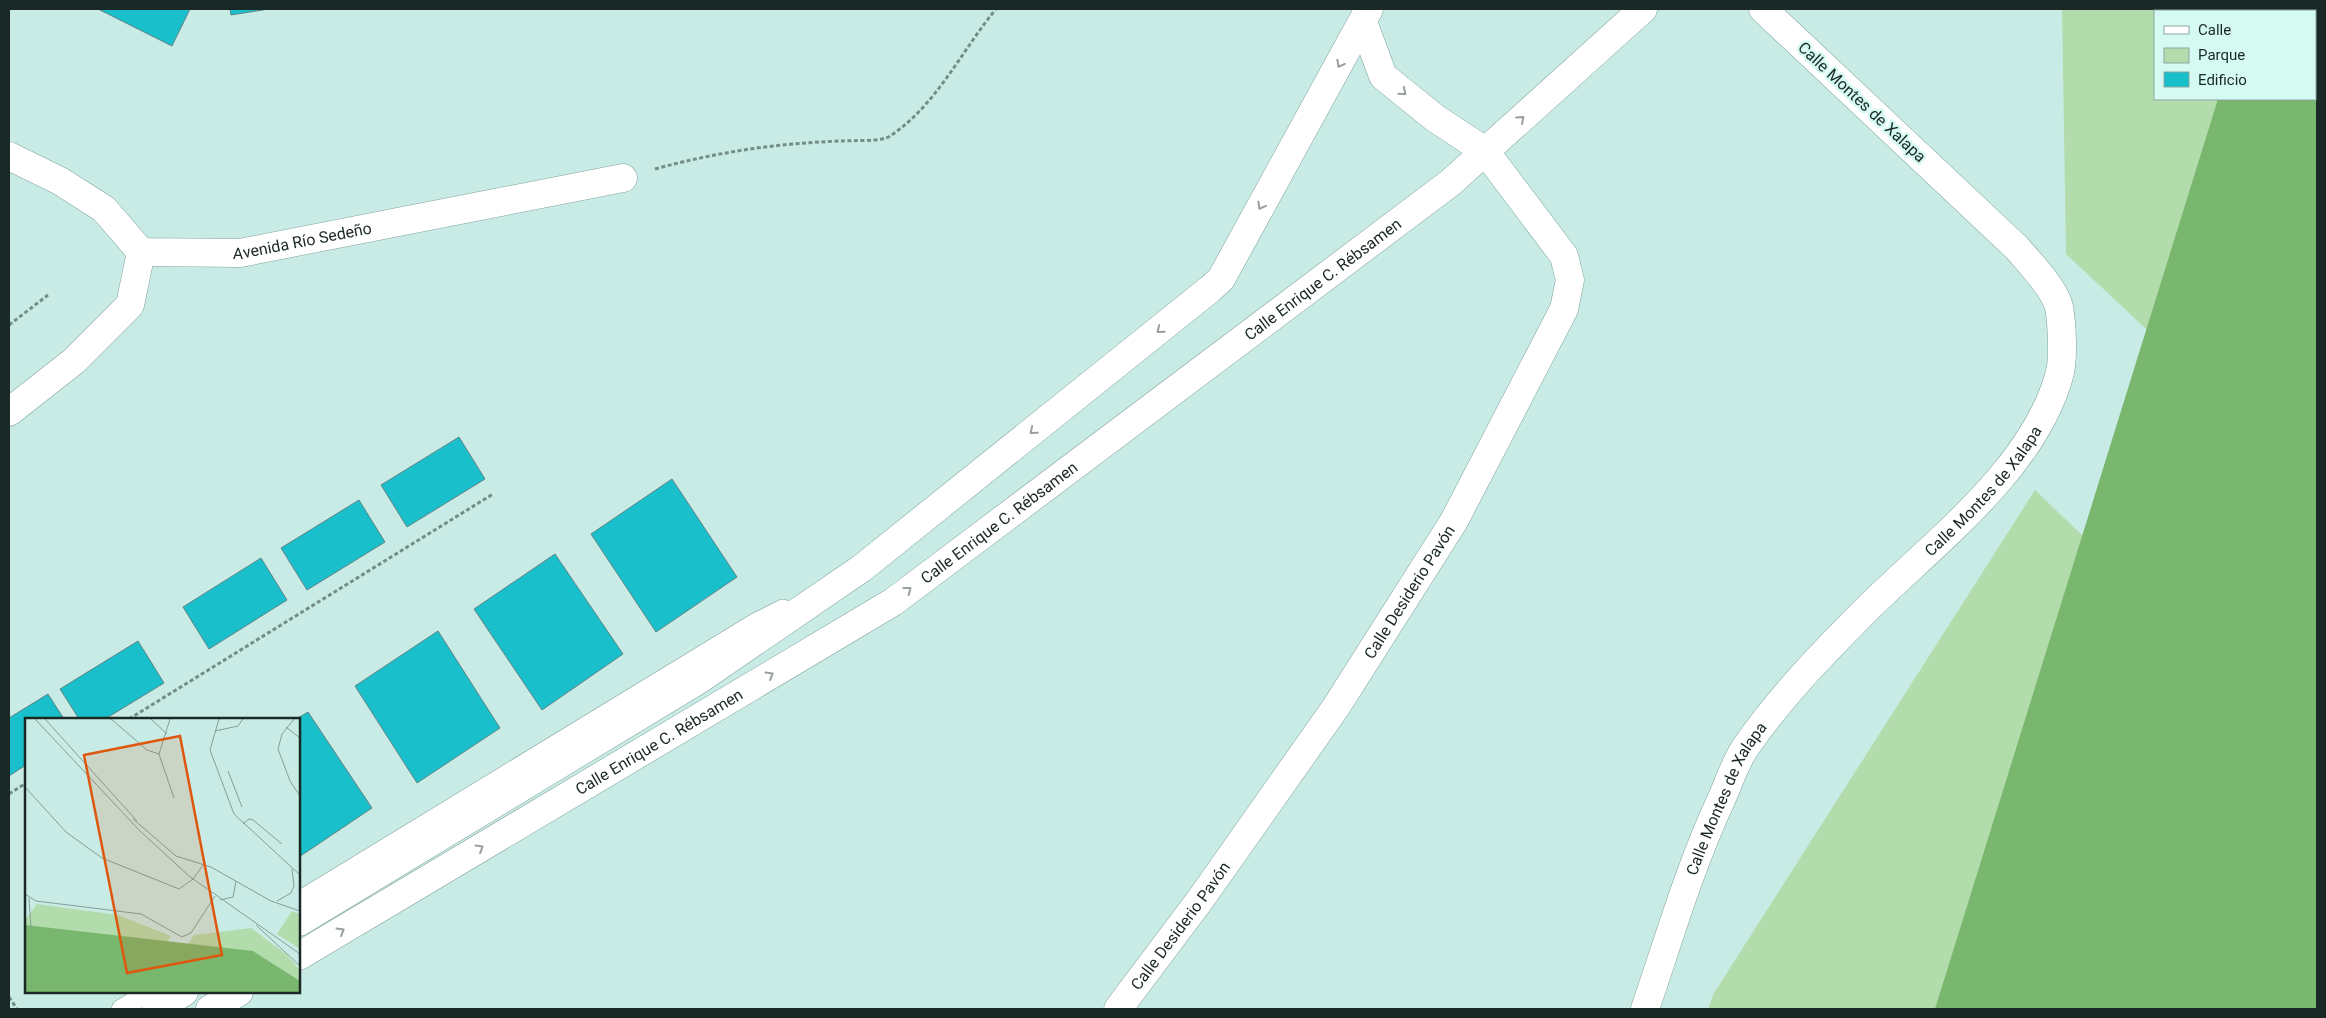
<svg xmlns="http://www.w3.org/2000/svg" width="2326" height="1018" font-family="Roboto,sans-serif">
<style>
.green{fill:#b3dcac;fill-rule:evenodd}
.forest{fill:#79b76e}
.building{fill:#19bfca;stroke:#618385}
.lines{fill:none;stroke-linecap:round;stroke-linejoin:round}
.service-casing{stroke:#81a39d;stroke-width:20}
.minor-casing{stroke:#81a39d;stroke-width:29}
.secondary-casing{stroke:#81a39d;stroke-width:29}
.path{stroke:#748d88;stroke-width:3;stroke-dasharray:4 2.5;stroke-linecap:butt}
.service{stroke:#fff;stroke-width:19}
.minor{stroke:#fff;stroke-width:28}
.secondary{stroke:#fff;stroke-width:28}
.oneway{stroke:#989f9d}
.labels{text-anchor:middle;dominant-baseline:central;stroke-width:5;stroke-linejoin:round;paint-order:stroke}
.street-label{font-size:16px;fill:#1b2926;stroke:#d5faf2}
.inset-road{fill:none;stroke:#839e99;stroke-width:1}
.view{fill:#de570d;fill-opacity:0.15;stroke:#de570d;stroke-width:2.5}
.inset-edge{fill:none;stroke:#1b2926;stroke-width:2.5}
</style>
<rect width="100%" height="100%" fill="#c8ece5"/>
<!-- green -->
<path class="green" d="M2062 9H2317V489L2066 254ZM2155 11H2315V99H2155Z
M2035 490 2253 699 2317 1009H1708L1714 993Z"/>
<!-- forest -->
<path class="forest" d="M2246 9H2317V1009H1935L2218 99H2315V11H2246Z"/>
<!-- building -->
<path class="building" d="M98 9H190L172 46Z
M230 9H269L231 15Z
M459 437 485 479 407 527 381 485Z
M672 479 737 577 656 632 591 534Z
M359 500 385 542 307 590 281 548Z
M555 554 623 654 542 710 474 609Z
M261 558 287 600 209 649 183 607Z
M438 631 500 728 417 783 355 686Z
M138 641 164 683 105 719H79L60 689Z
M48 694 64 719H26V765L9 776V718Z
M308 712 372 808 299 857V719H296Z"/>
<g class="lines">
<defs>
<path id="service" d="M299 901 755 623 783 609
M121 1009 149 992"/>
<g id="minor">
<path id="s1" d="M9 156 60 181 104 209 141 252 240 253 623 178"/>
<path d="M9 412 74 361 130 305 141 252"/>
<path id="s2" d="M1118 1009 1200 900 1336 707 1454 521 1564 309 1570 280 1564 256 1485 151"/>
<path id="s3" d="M1645 1009C1669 939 1690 866 1722 798 1729 782 1735 763 1745 748 1780 697 1825 651 1869 607 1935 542 2033 469 2059 376 2064 360 2062 325 2059 307 2055 289 2029 262 2017 248L1763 9"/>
</g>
<g id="secondary">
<path d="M1363 22 1383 76 1435 118 1485 151"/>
<path d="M299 922 700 679 862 568 1210 289 1221 279 1369 9"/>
<path id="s4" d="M299 956 893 602 1450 183 1643 9"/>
<path d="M156 1009 184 992"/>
<path d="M210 1009 239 992"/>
</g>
</defs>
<!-- service casing -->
<use href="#service" class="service-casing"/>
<!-- minor casing -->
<use href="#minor" class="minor-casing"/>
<!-- secondary casing -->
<use href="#secondary" class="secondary-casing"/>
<!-- path -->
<path class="path" d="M655 169C717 152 778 143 842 141 852 140 883 142 890 136 936 106 962 50 996 9
M9 325 48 295
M129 719 493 494
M9 794 26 783
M9 997 17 1009"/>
<!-- service -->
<use href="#service" class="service"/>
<!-- minor -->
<use href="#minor" class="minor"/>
<!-- secondary -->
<use href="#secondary" class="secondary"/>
</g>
<!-- one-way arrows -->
<defs><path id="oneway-chevron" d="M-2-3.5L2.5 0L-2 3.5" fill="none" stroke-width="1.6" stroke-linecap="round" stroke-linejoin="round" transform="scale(1.25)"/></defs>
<g class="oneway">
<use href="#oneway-chevron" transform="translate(1340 64) rotate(119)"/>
<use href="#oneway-chevron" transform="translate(1403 92) rotate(39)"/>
<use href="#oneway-chevron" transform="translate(1521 119) rotate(-42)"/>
<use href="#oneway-chevron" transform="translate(1261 206) rotate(119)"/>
<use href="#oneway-chevron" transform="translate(1160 330) rotate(141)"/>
<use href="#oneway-chevron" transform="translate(1033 431) rotate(141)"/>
<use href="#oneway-chevron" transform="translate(908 590) rotate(-37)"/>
<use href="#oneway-chevron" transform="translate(770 675) rotate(-31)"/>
<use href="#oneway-chevron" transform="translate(480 848) rotate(-31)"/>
<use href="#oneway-chevron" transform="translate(341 931) rotate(-31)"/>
</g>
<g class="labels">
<!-- street labels -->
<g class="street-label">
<text transform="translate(1862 102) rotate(43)">Calle Montes de Xalapa</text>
<text stroke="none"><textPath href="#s1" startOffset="328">Avenida Río Sedeño</textPath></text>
<text stroke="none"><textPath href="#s4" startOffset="1229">Calle Enrique C. Rébsamen</textPath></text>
<text stroke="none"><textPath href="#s3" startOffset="631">Calle Montes de Xalapa</textPath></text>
<text stroke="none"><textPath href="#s4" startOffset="824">Calle Enrique C. Rébsamen</textPath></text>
<text stroke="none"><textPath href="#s2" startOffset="509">Calle Desiderio Pavón</textPath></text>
<text stroke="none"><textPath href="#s4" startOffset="419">Calle Enrique C. Rébsamen</textPath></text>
<text stroke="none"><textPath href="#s3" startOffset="226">Calle Montes de Xalapa</textPath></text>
<text stroke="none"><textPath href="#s2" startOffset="104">Calle Desiderio Pavón</textPath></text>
</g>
</g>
<!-- overview -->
<g transform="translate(25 718)">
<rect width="275" height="275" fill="#c8ece5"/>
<path d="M12 186 93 197 146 218 130 243 146 253 169 217 226 210 261 236 275 252V274H0V202ZM267 193 275 196V231L252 216Z" fill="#b3dcac"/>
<path d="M0 207 228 233 275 263V274H0Z" fill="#79b76e"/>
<path class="inset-road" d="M10 1 115 113 164 158 275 236M20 1 112 103M86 1 122 32 134 36M126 1 142 16M145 1 134 36 149 80M194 1 185 32 209 96 275 157M269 1 257 16 253 31 265 63 275 78M261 9 275 20M190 13 213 8 218 1M203 53 217 89M0 69 41 114 77 140 154 171 168 161M108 101 151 138 186 149 246 183 275 193M218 106 224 101 228 102 257 126M168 161 178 147M0 176 11 183 116 196 157 219 166 215 190 178M4 180 6 210M195 182 208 179 211 163M252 183 266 175 269 168 267 151M231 207 275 248"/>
<path class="view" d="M155 18 197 237 102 255 59 37Z"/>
<rect width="275" height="275" class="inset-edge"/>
</g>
<!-- border -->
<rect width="2326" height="1018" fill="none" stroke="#1b2926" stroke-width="20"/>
<!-- legend -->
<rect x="2154" y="10" width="162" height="90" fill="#d5faf2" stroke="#8ba6a0"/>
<rect x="2164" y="26" width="25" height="8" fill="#ffffff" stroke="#8ba6a0"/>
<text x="2198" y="35" font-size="15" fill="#1b2926">Calle</text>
<rect x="2164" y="48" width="25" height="15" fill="#b3dcac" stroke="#8ba6a0"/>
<text x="2198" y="60" font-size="15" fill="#1b2926">Parque</text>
<rect x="2164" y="72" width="25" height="15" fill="#19bfca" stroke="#8ba6a0"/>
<text x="2198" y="85" font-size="15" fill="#1b2926">Edificio</text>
</svg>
